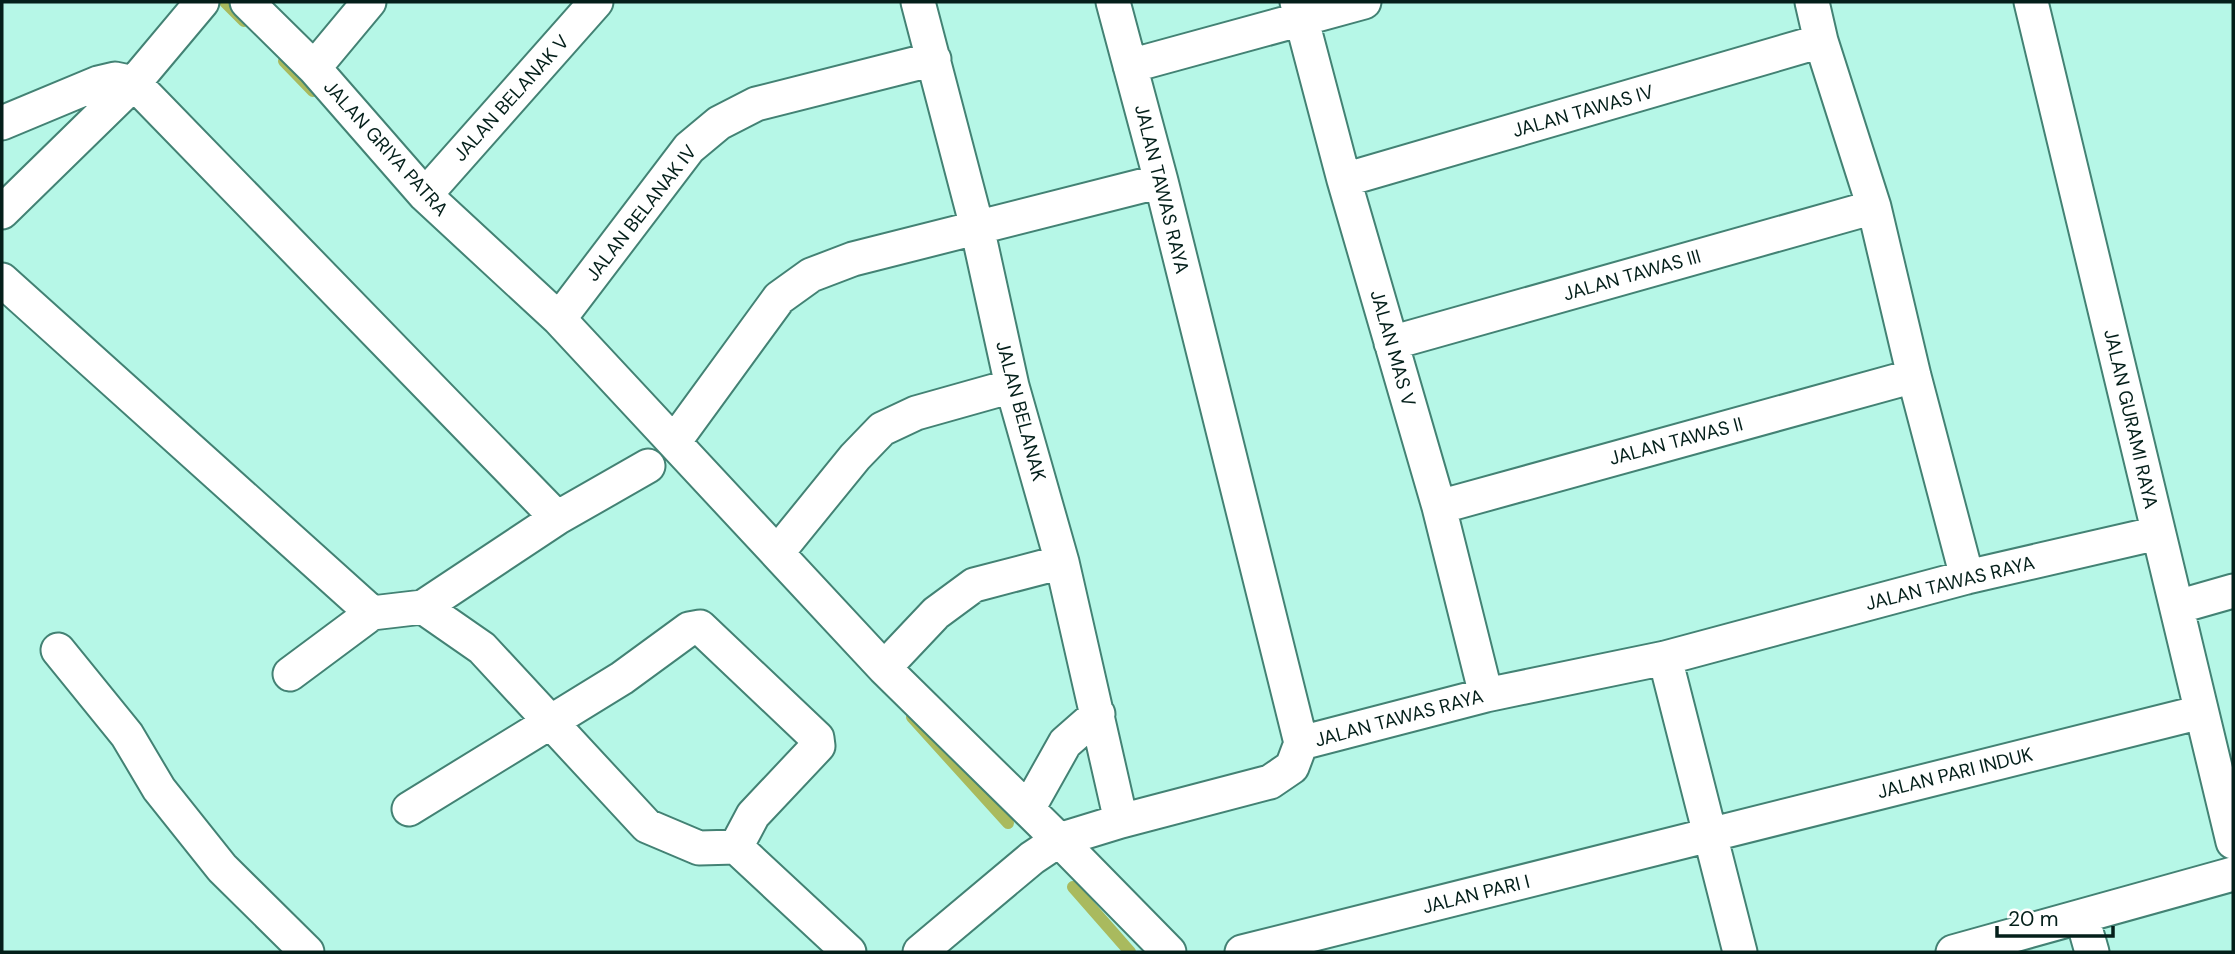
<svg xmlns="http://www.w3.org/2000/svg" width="2235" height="954" font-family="'DM Sans',sans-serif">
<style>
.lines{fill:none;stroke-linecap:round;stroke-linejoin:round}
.stream{stroke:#a9ba5e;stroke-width:12}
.street-casing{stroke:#438274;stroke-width:37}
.street{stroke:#fff;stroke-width:33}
.labels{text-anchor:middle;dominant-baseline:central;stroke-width:7;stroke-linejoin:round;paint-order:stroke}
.street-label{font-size:19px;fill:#041f1a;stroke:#fff}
</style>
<rect width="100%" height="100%" fill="#b6f7e7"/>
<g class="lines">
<!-- stream -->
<path class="stream" d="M225 2 244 21
M284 61 313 91
M912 717 1008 823
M1073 887 1130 952"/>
<defs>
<path id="street" d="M247 2 314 68 425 195 559 319 884 668 1059 840 1169 952
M918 2 977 227 1012 386 1062 562 1121 821
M1113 2 1161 181 1301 743
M1297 2 1344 180 1439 507 1486 695
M1812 2 1821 41 1874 207 1914 376 1967 577
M2031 2 2233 842
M1130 66 1364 2
M314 68 369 2
M2 123 98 83 115 79 134 83 557 518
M1344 180 1821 41
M425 195 596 2
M2 212 134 83 202 2
M2 280 372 613
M559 319 689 148 719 123 756 104 934 59
M1391 343 1874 207
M674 442 779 298 811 275 853 259 1161 181
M1439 507 1914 376
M777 553 855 457 882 429 916 413 1012 386
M423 607 482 648 647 826 699 848 736 847 849 952
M2177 607 2233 591
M58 650 127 735 159 789 222 868 307 952
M1665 658 1740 952
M884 668 936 613 974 585 1062 562
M290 674 372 613 423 607 557 518 648 466
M1301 743 1486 695 1665 658 1967 577 2158 533
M409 809 622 678 689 629 700 627 817 738 818 746 753 815 736 847
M1028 809 1065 743 1098 714
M2082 917 2092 952
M920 952 1032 858 1059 840 1121 821 1270 782 1292 767 1301 743
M1242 952 2201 712
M1953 952 2233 874"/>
</defs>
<!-- street casing -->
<use href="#street" class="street-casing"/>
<!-- street -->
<use href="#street" class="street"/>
</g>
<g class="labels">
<!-- street labels -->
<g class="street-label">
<text transform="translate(511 98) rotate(-48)">JALAN BELANAK V</text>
<text transform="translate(1583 111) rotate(-16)">JALAN TAWAS IV</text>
<text transform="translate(386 148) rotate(48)">JALAN GRIYA PATRA</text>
<text transform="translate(1162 189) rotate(76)">JALAN TAWAS RAYA</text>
<text transform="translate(641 213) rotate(-52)">JALAN BELANAK IV</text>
<text transform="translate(1632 275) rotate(-16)">JALAN TAWAS III</text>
<text transform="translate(1393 348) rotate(74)">JALAN MAS V</text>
<text transform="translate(1021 411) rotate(75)">JALAN BELANAK</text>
<text transform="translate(2131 419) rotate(77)">JALAN GURAMI RAYA</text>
<text transform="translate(1676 441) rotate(-15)">JALAN TAWAS II</text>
<text transform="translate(1950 583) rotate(-14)">JALAN TAWAS RAYA</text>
<text transform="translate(1399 718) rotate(-15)">JALAN TAWAS RAYA</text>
<text transform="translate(1955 773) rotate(-14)">JALAN PARI INDUK</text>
<text transform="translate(1476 894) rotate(-14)">JALAN PARI I</text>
</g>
</g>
<!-- border -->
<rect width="2235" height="954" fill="none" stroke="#041f1a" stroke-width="7"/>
<!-- scale -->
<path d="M1997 926v10h116v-10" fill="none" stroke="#041f1a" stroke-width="3.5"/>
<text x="2008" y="926" font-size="21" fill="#041f1a" stroke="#ffffff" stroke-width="5" paint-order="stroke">20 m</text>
</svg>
